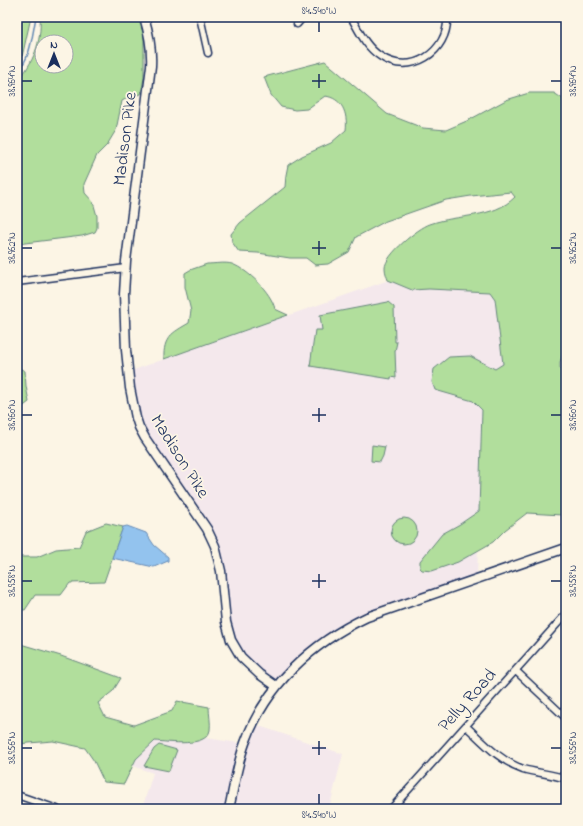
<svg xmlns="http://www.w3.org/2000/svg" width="583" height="826" font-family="'Indie Flower',sans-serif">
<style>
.built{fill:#f4e8ec}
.green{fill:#b1de9c;stroke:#66867d;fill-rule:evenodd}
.water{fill:#93c3ee;stroke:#6388b4}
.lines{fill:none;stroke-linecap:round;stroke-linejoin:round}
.stream{stroke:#6388b4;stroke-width:1.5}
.street-casing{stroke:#1b2f5e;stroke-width:9}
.secondary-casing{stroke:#1b2f5e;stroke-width:11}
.street{stroke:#fcf5e5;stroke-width:6}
.secondary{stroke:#fcf5e5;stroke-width:8}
.ticks{fill:none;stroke:#1b2f5e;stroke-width:1.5}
.labels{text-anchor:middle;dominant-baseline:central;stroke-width:3.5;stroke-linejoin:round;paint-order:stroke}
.street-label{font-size:18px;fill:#1b2f5e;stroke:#fcf5e5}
.neatline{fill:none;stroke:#1b2f5e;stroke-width:1.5}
.ticks-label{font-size:10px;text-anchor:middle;fill:#1b2f5e}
</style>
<rect width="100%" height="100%" fill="#fcf5e5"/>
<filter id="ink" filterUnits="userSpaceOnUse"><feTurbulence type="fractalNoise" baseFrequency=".025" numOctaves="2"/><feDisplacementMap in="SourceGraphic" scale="8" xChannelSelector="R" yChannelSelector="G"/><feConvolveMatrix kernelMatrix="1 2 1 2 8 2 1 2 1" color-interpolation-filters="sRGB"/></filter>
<g filter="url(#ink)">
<!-- built -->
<path class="built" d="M494 243 511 370 483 382 477 579 343 629 276 686 259 674 231 640 215 546 145 438 128 372Z
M253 724 343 754 329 809H142L153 773 133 766 136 759 155 741 190 743 206 738 245 744Z"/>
<!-- green -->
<path class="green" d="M17 17H31L22 57 17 64Z
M40 17H138L144 36V78L141 94 129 97 122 101 116 130 107 145 97 155 84 184 85 193 93 202 97 216V228L95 232 82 236 17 244V82C33 63 42 42 40 17ZM42 42H66V66H42Z
M325 61 387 114 423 128 446 130 469 120 506 100 529 93H554L563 99 565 128 563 192 566 217V345L560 362V369L566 371V511L562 515 527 513 505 530 493 542 458 562 432 571 422 570 420 568V561L442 534 460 524 479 511 482 410 473 401 435 390 432 382 434 369 449 357 470 356 495 369 503 364 495 299 490 292 429 289 412 290 388 280C387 277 385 272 385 268 385 255 418 228 430 224 458 214 493 219 515 197L511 192 471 196 446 200 386 221 356 237 349 252 328 264 315 265 306 258H290L258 253 239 252 232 242 231 234 240 223 285 187 286 175 288 165 302 156 331 143 346 130C348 113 342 98 325 96L307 109 295 110 281 107 271 95 264 77Z
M207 264C214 264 225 262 232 264 248 270 271 292 275 309L288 315 164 359C163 337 172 333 189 323L191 311 185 287V273L190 270Z
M388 302 394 307 395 342H397L395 351 396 378 391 377V379L310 366 315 330H322L320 315Z
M17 367 25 371 26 386 29 402 17 411Z
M372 445 385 447 383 456 380 462 371 461Z
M391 531a13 13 0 1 1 26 0a13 13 0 1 1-26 0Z
M106 523 123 527 104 582 70 583 61 595H35L25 610 17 609V557H37L56 549 79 547 86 531Z
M17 643 61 656 121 678 113 691 98 703 105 717 134 725 172 711 177 701 209 707C209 714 211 723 210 730 207 748 168 742 155 741L136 759 124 784 104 782 94 761 85 748 53 741 17 744Z
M159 745 177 750 169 771 144 766 154 749Z"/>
<!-- water -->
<path class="water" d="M127 526 146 533 154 545 168 557V561L154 567 112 558 123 527Z"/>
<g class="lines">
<!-- stream -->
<path class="stream" d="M17 72C31 58 32 36 36 17"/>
<defs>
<path id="street" d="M200 17 208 53
M351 17C359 31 366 47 380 56 410 77 449 52 447 17
M297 24 303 17
M17 282 126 268
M516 671 566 718
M466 726C484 743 500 761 523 769 537 773 552 774 566 779
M17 795 57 809
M391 809 566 614"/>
<path id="secondary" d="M144 17C149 33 152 49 151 66L126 261 124 294 126 350 130 388 136 418 139 427 145 438 207 529 215 546 221 571 226 622 231 640 241 657 259 674 276 686
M229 809C234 787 237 765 245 743 266 685 312 643 367 617L566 548"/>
</defs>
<!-- street casing -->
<use href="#street" class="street-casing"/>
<!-- secondary casing -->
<use href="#secondary" class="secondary-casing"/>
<!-- street -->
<use href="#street" class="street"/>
<!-- secondary -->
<use href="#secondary" class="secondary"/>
</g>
</g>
<!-- ticks -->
<path class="ticks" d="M319 22V32M319 74V88M22 81H32M312 81H326M551 81H561M319 241V255M22 248H32M312 248H326M551 248H561M319 408V422M22 415H32M312 415H326M551 415H561M319 574V588M22 581H32M312 581H326M551 581H561M319 741V755M22 748H32M312 748H326M551 748H561M319 794V804"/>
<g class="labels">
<!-- street labels -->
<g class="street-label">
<text transform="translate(126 139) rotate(-83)">Madison Pike</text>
<text transform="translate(179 457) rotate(58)">Madison Pike</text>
<text transform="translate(468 701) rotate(-48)">Pelly Road</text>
</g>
</g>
<!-- margin -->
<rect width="583" height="826" fill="none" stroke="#fcf5e5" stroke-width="44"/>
<!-- north arrow -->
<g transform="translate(54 54)"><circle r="19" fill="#fcf5e5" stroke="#a2a6af"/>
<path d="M0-3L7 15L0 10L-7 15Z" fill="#1b2f5e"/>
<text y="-6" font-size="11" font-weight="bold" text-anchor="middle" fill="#1b2f5e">N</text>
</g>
<rect x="22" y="22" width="539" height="782" class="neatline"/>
<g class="ticks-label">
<text x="319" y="14">84.540°W</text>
<text transform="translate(11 81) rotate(-90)" y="4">38.964°N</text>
<text transform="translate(572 81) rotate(-90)" y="4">38.964°N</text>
<text transform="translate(11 248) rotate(-90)" y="4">38.962°N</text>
<text transform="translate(572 248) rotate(-90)" y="4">38.962°N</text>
<text transform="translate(11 415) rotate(-90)" y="4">38.960°N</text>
<text transform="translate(572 415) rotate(-90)" y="4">38.960°N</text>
<text transform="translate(11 581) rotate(-90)" y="4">38.958°N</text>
<text transform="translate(572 581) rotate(-90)" y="4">38.958°N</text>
<text transform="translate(11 748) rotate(-90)" y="4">38.956°N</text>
<text transform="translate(572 748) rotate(-90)" y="4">38.956°N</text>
<text x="319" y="818">84.540°W</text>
</g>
</svg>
